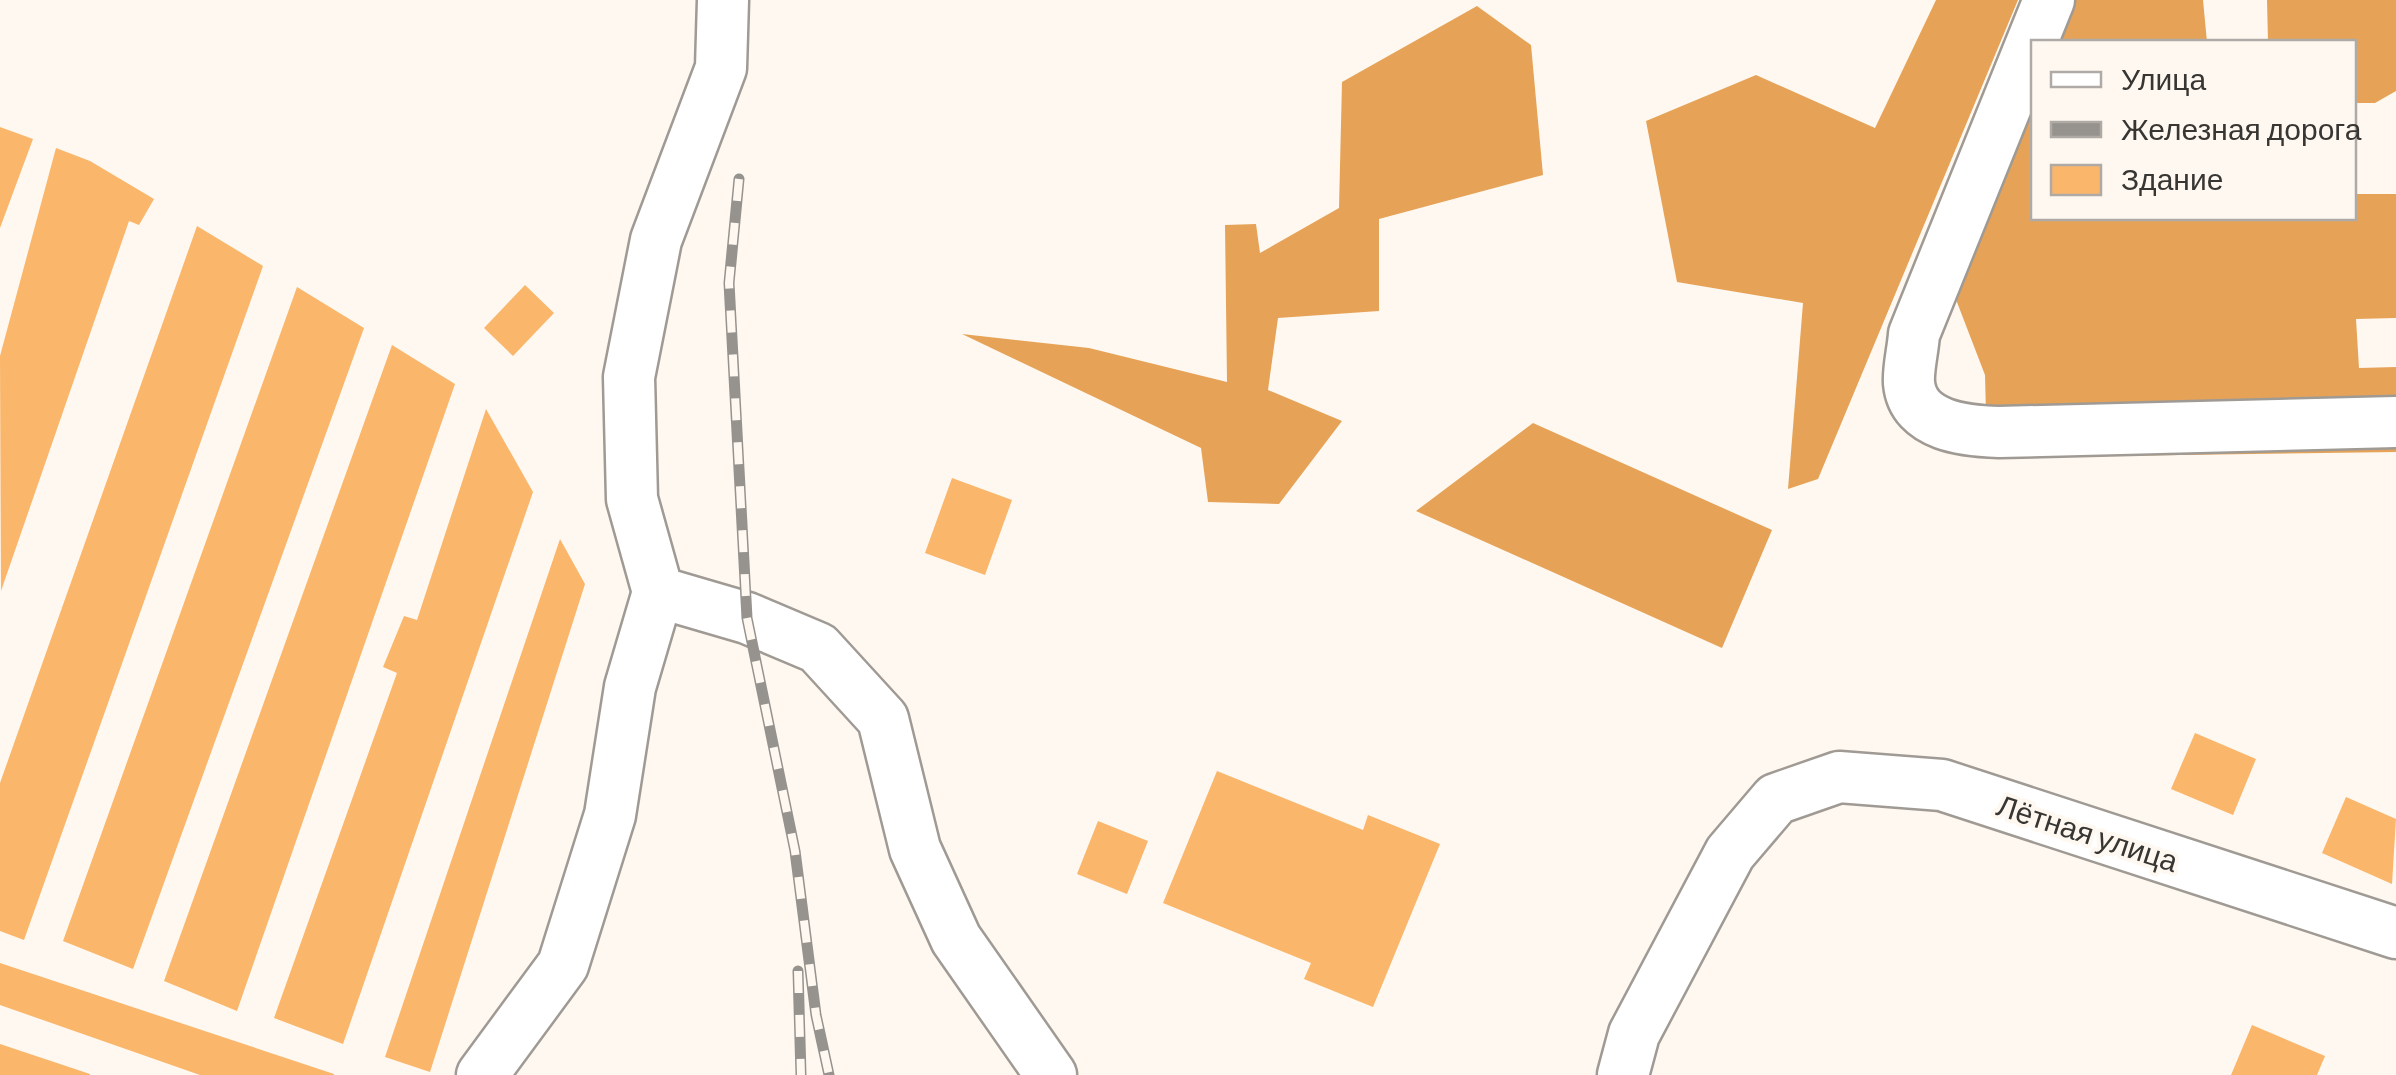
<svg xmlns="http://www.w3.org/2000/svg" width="2396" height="1075" font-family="Barlow,sans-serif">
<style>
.forest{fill:#e6a357}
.building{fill:#fab66a}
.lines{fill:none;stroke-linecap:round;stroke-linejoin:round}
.minor-casing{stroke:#a09a94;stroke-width:55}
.minor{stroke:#fff;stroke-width:50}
.rail-casing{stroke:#96928d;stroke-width:11}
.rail{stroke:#fef8f1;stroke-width:8;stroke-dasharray:22;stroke-linecap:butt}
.labels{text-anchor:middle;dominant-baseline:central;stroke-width:8;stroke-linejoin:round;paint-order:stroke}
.street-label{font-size:30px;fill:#383633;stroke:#fef8f1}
</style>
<rect width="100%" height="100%" fill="#fef8f1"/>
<!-- forest -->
<path class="forest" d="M1936 0H2018L1818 479 1788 489 1803 303 1677 282 1646 121 1756 75 1875 128Z
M2072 0H2203L2207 42H2056Z
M2267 0H2396V91L2375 103H2354V42H2268Z
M1477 6 1531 45 1543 175 1379 219V311L1278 318 1268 390 1342 421 1279 504 1208 502 1201 448 962 334 1089 348 1227 382 1225 225 1256 224 1260 253 1339 208 1342 82Z
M2033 99 2034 218H2354V194H2396V318L2356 319 2359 368 2396 367V406L1986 414 1985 375 1955 297Z
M1533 423 1772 530 1722 648 1416 511Z
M2396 433V452L2038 457V438Z"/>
<!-- building -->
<path class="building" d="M0 127 33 139 0 228Z
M56 148 90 161 154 199 139 225 129 221 1 591 0 356Z
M197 226 263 266 24 940 0 931V783Z
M525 285 554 313 513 356 484 328Z
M297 287 364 328 133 969 63 941Z
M392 345 455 384 237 1011 164 981Z
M486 409 533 492 343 1044 274 1018 397 673 383 667 404 616 417 620Z
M952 478 1012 500 985 575 925 553Z
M560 539 585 584 430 1072 385 1057Z
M2195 733 2256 759 2233 815 2171 789Z
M1217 771 1363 830 1368 815 1440 844 1373 1007 1304 979 1311 963 1163 903Z
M2346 797 2396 819 2392 884 2322 853Z
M1098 821 1148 841 1127 894 1077 874Z
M0 963 334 1074V1075H200L0 1005Z
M2252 1025 2325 1056 2317 1075H2231Z
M0 1044 90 1074V1075H0Z"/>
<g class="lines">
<defs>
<path id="minor" d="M2049 0 1914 334C1913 350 1908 368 1909 383 1913 427 1967 431 1999 432L2396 422
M658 592 747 618 818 648 883 719 915 849 956 939 1051 1075
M482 1075 563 965 610 815 630 687 658 592 632 499 629 377 656 240 721 68 723 0
M1623 1075 1634 1034 1730 853 1776 799 1839 777 1942 785 2396 933"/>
</defs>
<!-- minor casing -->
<use href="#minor" class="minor-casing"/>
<!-- minor -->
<use href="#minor" class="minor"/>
<defs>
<path id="rail" d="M739 179 729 283 747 618 795 851 816 1015 829 1075
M798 971 801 1075"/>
</defs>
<!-- rail casing -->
<use href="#rail" class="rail-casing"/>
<!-- rail -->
<use href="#rail" class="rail"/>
</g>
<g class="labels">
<!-- street labels -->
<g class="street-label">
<text transform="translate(2088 832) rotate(18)">Лётная улица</text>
</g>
</g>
<!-- legend -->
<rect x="2031" y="40" width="325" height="180" fill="#fef8f1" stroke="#afaaa5" stroke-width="2.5"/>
<rect x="2051" y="72" width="50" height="15" fill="#ffffff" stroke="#afaaa5" stroke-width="2.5"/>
<text x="2121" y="90" font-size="30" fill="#383633">Улица</text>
<rect x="2051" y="122" width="50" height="15" fill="#96928d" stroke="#afaaa5" stroke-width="2.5"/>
<text x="2121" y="140" font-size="30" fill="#383633">Железная дорога</text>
<rect x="2051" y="165" width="50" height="30" fill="#fab66a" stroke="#afaaa5" stroke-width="2.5"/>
<text x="2121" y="190" font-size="30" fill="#383633">Здание</text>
</svg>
